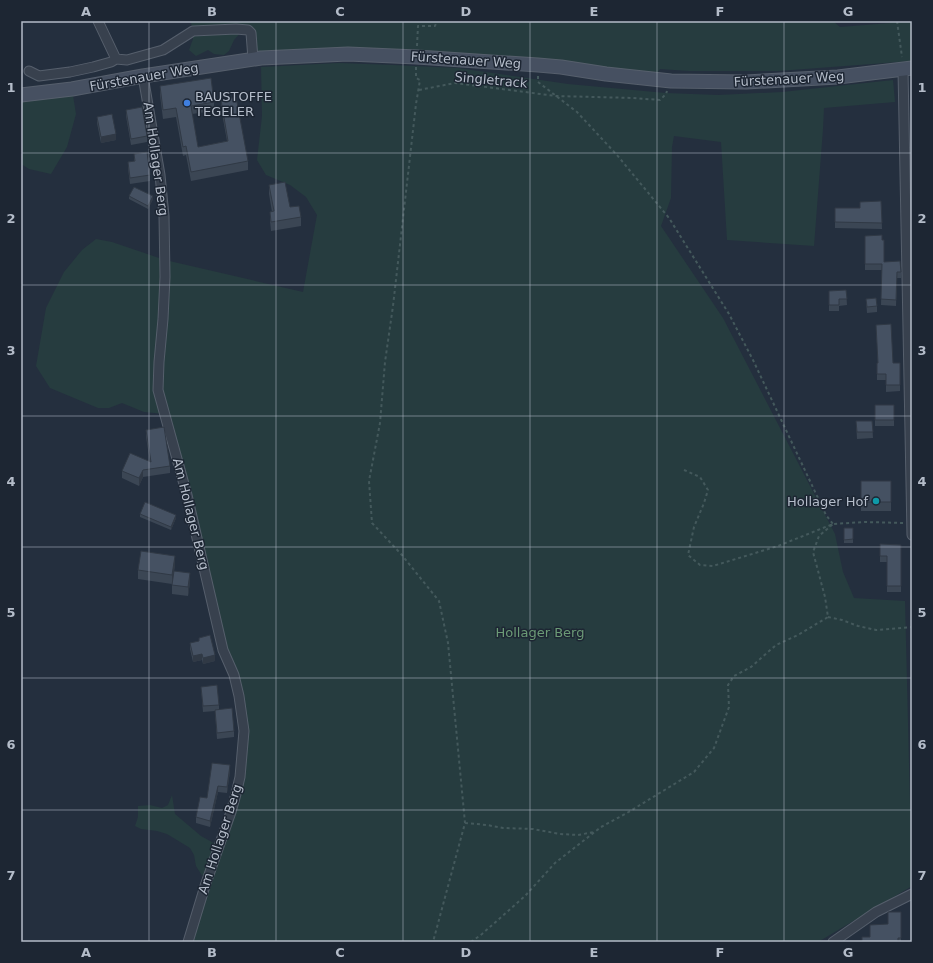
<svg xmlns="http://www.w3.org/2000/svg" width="933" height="963" font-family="'DejaVu Sans',sans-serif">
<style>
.green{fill:#263c3f}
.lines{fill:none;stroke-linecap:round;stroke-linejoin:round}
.street-casing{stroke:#565f6c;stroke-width:11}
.secondary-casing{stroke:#565f6c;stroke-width:15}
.path{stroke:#44595c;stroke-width:2;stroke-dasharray:3 3;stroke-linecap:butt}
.street{stroke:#38414e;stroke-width:9}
.secondary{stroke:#465061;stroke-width:13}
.wall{fill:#3b4654}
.shaded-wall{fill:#303945}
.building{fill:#455162;stroke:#303945}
.grid{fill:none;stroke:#b4bcc9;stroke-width:1;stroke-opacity:0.55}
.shop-dot{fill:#3f7fe0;stroke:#1d2633;stroke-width:1.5}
.culture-dot{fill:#0f9aa8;stroke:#1d2633;stroke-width:1.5}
.labels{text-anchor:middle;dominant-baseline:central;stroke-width:3;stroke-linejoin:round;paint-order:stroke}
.street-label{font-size:13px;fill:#b4bcc9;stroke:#1d2633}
.poi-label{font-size:13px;fill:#b4bcc9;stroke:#1d2633;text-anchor:start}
.park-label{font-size:13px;fill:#6b9a76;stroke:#1d2633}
.neatline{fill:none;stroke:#b4bcc9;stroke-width:1.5}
.grid-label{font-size:13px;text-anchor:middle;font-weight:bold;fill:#b4bcc9}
</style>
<rect width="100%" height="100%" fill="#242f3e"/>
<!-- green -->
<path class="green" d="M191 21H833L840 27 890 23V21H912V61L778 71H689L660 69 653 79 476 61 253 59 251 33 243 30 234 40 229 51 224 55 214 54 208 50 196 56 189 50 193 39Z
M339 63 393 65 458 68 568 84 666 93 718 95 782 92 893 80 895 102 824 108 823 129 814 246 727 240 721 142 674 136 672 147 671 198 661 226 723 318 835 534 843 572 854 598 905 601 912 886 818 942H189L207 880 201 874 196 866 194 855 190 848 167 834 157 831 141 829 135 826 138 817V806L150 805 162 808 168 805 172 795 175 814 201 836 219 846 236 794 244 731 165 414 144 412 122 403 109 408H98L50 388 36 366 46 308 64 272 82 250 96 239 112 242 165 260 303 292 317 215 306 197 290 185 266 175 257 160 262 116 261 67Z
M72 89 76 114 67 147 51 174 29 169 21 164V95Z"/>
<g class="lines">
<defs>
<path id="street" d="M98 21 116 59 127 60 163 50 193 31 236 29 248 30 251 33 253 59
M903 70 912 535
M29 71 39 76 70 72 93 67 111 62 116 59
M143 76 160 175 164 216 165 277 163 319 159 362 158 390 187 495 223 650 234 675 239 696 244 731 240 777 236 794 231 812 205 886 188 942
M833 942 876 912 912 894"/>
<path id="secondary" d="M21 95 72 89 143 76 261 58 348 54 417 57 538 65 561 67 606 74 671 81 746 82 838 77 912 68"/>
</defs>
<!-- street casing -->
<use href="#street" class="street-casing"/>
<!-- secondary casing -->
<use href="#secondary" class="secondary-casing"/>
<!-- path -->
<path class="path" d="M897 21 902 57
M417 46 418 26H435L437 21
M416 67V78L420 80 416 104 393 306 385 362 380 423 369 481 372 523 401 554 439 601 448 643 465 823 433 942
M538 76V82L577 112 617 155 669 218 729 314 753 360 826 515 833 524
M419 90 455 83 556 96 633 98 660 100 666 94 667 91
M684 470 700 477 708 490 704 503 694 527 688 555 700 565 713 566 778 546 833 524 865 522 903 523
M828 617 842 620 858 626 876 630 912 627
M465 823 487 825 503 828 533 829 560 834 578 835 594 832
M471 942 482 934 525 896 555 863 601 827 627 813 694 772 714 748 729 707 728 685 734 676 751 667 776 645 798 635 828 617 825 597 813 552 819 536 833 524"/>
<!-- street -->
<use href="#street" class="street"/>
<!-- secondary -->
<use href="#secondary" class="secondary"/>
</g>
<!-- wall -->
<path class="wall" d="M160 86 214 102V111L192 114 198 147 227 141 221 108V100L248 161V170L191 181 186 155 183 156 176 117 163 119 160 95Z
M126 110 147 136V142L131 145 126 116Z
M97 117 116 140 101 143 97 123Z
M134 154 150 175V181L130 184 128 168V162L134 161Z
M269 185 290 207 301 217V226L271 231 270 221V212H272L269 194Z
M129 196 153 199 148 209 129 199Z
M881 201 882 229 835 228V208H860Z
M865 236 884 262 901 272V278H897L896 306 881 305 882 270H865Z
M846 290 847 305 839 306V311H829V291Z
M866 299 877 306V312L867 313Z
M876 325 893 363H900V391L886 392V380H877V363H878Z
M875 405H894V426H875Z
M856 421H872L873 438 857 439Z
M146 430 170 466V473L143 477 139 486 122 478V471L150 462 146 437Z
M861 481H891V511H861Z
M140 514 176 518 171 530 140 517Z
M844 528H853V543H844Z
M880 544 901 545V592H887V562H880Z
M175 565 174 571 190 582 188 596 172 594V584L138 579V570Z
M190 643 215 661 203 664 202 660 193 662 190 649Z
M201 687 219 705V709L234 731V737L217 739 215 711 203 712Z
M230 771 227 793 218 792 210 827 196 823V817L207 798Z
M901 912V942H862L888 924Z"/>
<!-- shaded-wall -->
<path class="shaded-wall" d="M116 134V140L101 143V137Z
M153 196V199L148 209V206Z
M143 470V477L139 486V478Z
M176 515V518L171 530V527Z
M175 556V565L172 584V575Z
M190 573V582L188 596V587Z
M202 654V660L193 662V656Z
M215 655V661L203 664V658Z
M230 765V771L227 793V787Z
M218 786V792L210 827V821Z"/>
<!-- building -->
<path class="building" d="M211 78 214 102 191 106 198 147 228 141 221 100 236 97 248 161 191 172 186 146 183 147 176 108 163 110 160 86Z
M142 107 147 136 131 139 126 110Z
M112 114 116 134 101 137 97 117Z
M147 152 150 175 130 178 128 162 135 161 134 154Z
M285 182 290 207 299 206 301 217 271 222 270 212 274 211 269 185Z
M134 187 153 196 148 206 129 196Z
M881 201 882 223 835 222V208H860V202Z
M882 235V240H884V262L900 261 901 272H897L896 300 881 299 882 264H865V236Z
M846 290 847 299H839V305H829V291Z
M876 298 877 306 867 307 866 299Z
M891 324 893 363H900V385H886V374H877V363H878L876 325Z
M875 405H894V420H875Z
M856 421H872L873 432H857Z
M164 427 170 466 143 470 139 478 122 471 130 453 151 462 146 430Z
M861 481H891V502H861Z
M145 502 176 515 171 527 140 514Z
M844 528H853V539L844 540Z
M880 544 901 545V586H887V556H880Z
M141 551 175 556 172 575 138 570Z
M174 571 190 573 188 587 172 585Z
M210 635 215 655 203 658 202 654 193 656 190 643 199 641V638Z
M217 685 219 705 203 706 201 687Z
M232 708 234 731 217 733 215 710Z
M212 763 230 765 227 787 218 786 210 821 196 817 200 797 207 798Z
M888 912H901V938H898V942H862V937H870V925L888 924Z"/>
<!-- grid -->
<path class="grid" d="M149 21V942M276 21V942M403 21V942M530 21V942M657 21V942M784 21V942M21 153H912M21 285H912M21 416H912M21 547H912M21 678H912M21 810H912"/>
<!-- markers -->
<circle class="shop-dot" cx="187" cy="103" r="4"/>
<circle class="culture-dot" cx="876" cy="501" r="4"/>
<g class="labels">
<!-- street labels -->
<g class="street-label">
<text transform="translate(466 60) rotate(4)">Fürstenauer Weg</text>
<text transform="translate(144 77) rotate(-10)">Fürstenauer Weg</text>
<text transform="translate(789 79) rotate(-3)">Fürstenauer Weg</text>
<text transform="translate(491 80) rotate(5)">Singletrack</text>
<text transform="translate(156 159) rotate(82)">Am Hollager Berg</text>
<text transform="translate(191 514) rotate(76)">Am Hollager Berg</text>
<text transform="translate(220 839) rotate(-72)">Am Hollager Berg</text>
</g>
<!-- poi labels -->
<g class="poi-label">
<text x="195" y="96">BAUSTOFFE<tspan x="195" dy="15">TEGELER</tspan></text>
<text x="868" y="501" text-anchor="end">Hollager Hof</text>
</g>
<!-- park labels -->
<g class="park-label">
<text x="540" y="632">Hollager Berg</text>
</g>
</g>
<!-- border -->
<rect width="933" height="963" fill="none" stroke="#1d2633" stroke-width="44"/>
<rect x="22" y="22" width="889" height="919" class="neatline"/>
<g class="grid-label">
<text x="86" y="16">A</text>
<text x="212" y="16">B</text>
<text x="340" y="16">C</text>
<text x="466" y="16">D</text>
<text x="594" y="16">E</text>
<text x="720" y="16">F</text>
<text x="848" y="16">G</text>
<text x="11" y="92">1</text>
<text x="922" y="92">1</text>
<text x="11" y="223">2</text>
<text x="922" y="223">2</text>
<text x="11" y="355">3</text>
<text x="922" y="355">3</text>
<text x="11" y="486">4</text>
<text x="922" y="486">4</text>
<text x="11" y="617">5</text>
<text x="922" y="617">5</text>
<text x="11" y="749">6</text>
<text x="922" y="749">6</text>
<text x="11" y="880">7</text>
<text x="922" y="880">7</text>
<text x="86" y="957">A</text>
<text x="212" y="957">B</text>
<text x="340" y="957">C</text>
<text x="466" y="957">D</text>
<text x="594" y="957">E</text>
<text x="720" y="957">F</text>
<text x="848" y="957">G</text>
</g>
</svg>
